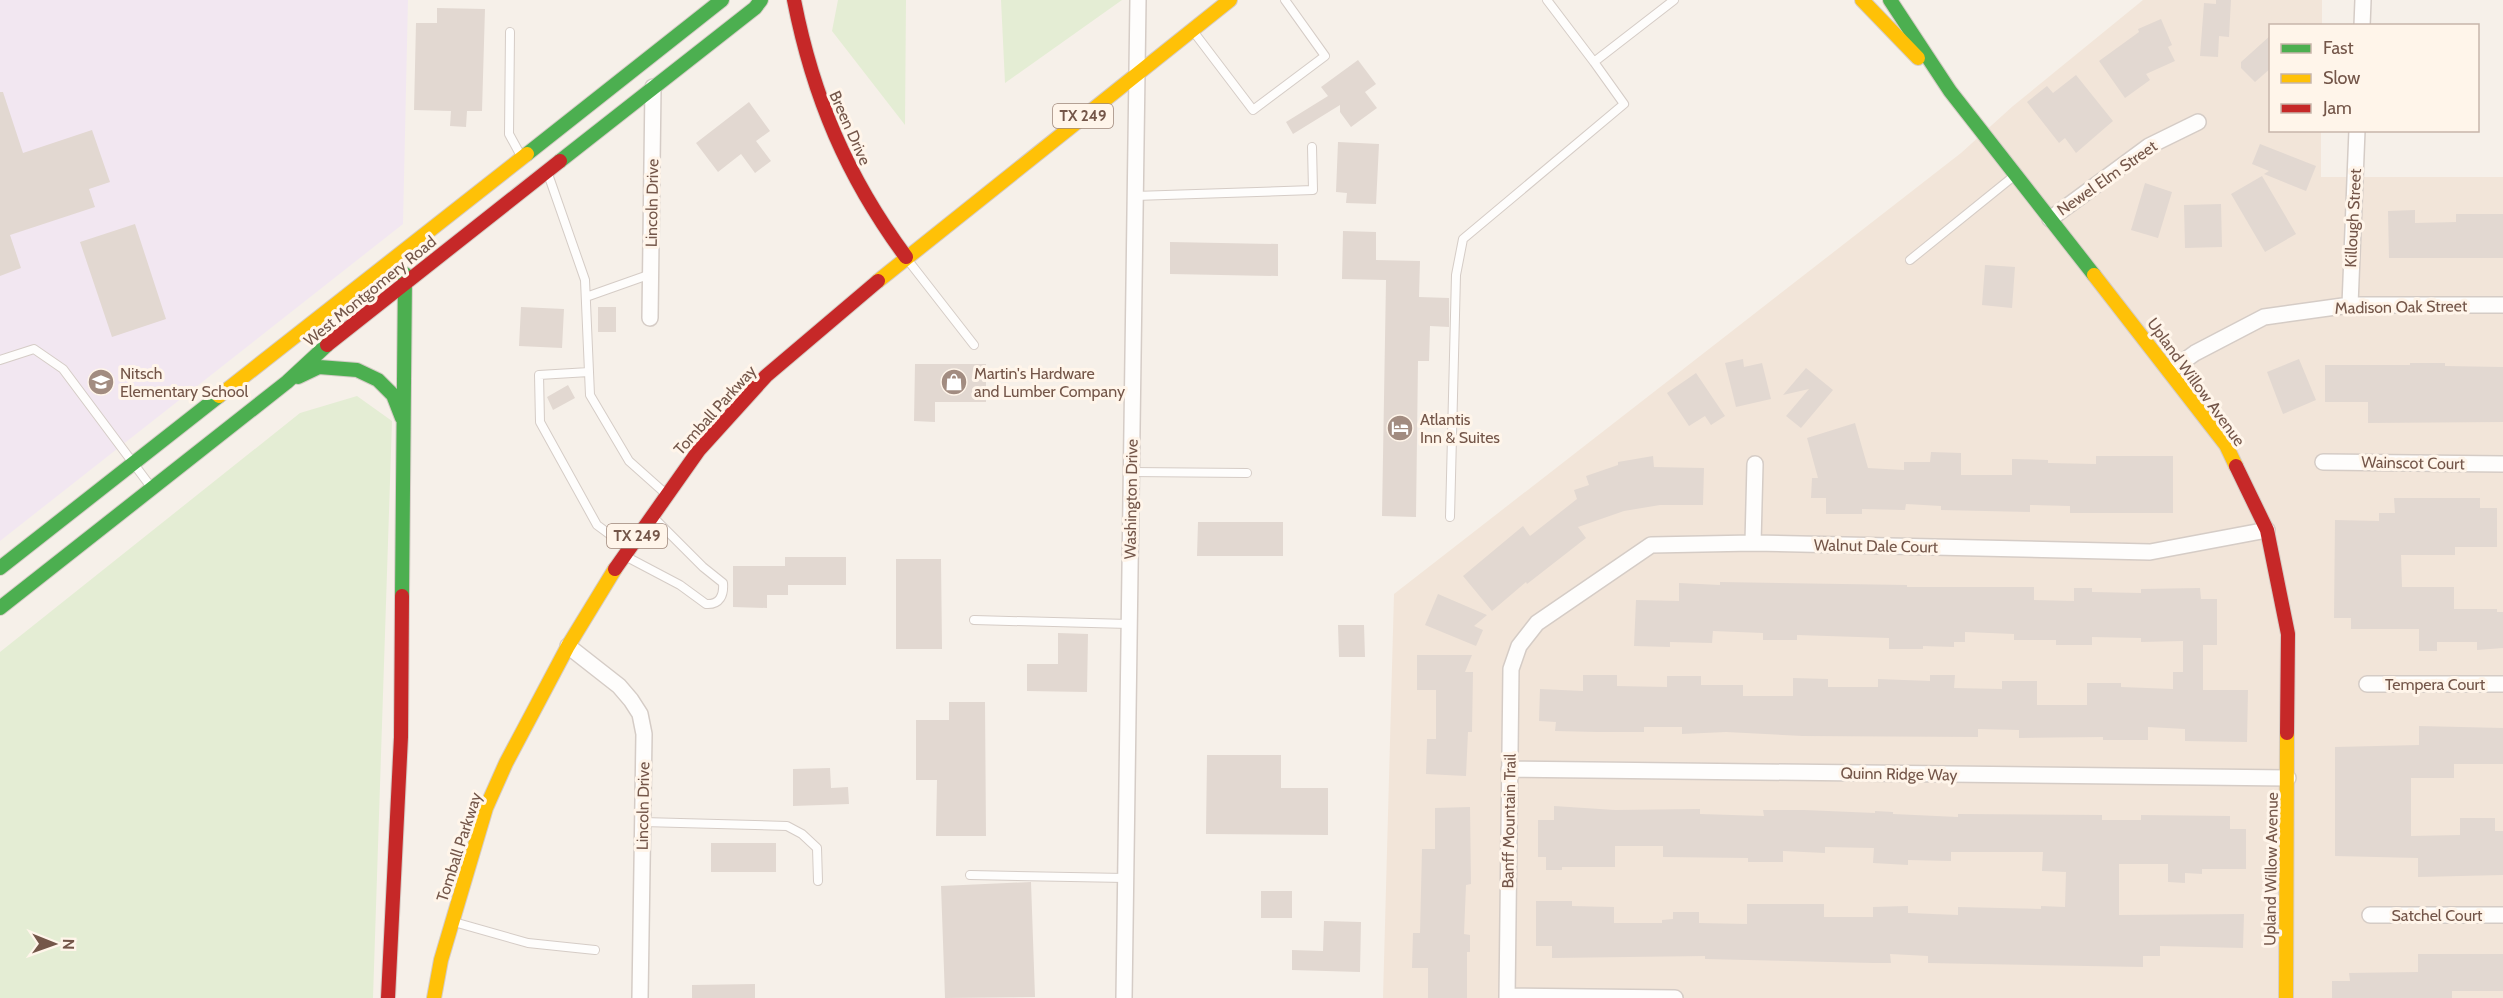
<svg xmlns="http://www.w3.org/2000/svg" width="2503" height="998" font-family="Cabin,sans-serif">
<style>
.residential{fill:#f2e5d9}
.education{fill:#f2e7f1}
.green{fill:#e4edd4}
.building{fill:#e2d8d1}
.lines{fill:none;stroke-linecap:round;stroke-linejoin:round}
.lane-casing{stroke:#d5ccc6;stroke-width:10}
.street-casing{stroke:#d5ccc6;stroke-width:18}
.fast-casing{stroke:#d5ccc6;stroke-width:16}
.slow-casing{stroke:#d5ccc6;stroke-width:16}
.jam-casing{stroke:#d5ccc6;stroke-width:16}
.lane{stroke:#fefdfc;stroke-width:8}
.street{stroke:#fefdfc;stroke-width:15}
.fast{stroke:#4caf50;stroke-width:14}
.slow{stroke:#ffc107;stroke-width:14}
.jam{stroke:#c62828;stroke-width:14}
.labels{text-anchor:middle;dominant-baseline:central;stroke-width:6;stroke-linejoin:round;paint-order:stroke}
.shield{fill:#fff5ea;stroke:#9e8679;stroke-width:1.5}
.shield-label{font-size:15px;font-weight:bold;fill:#745649}
.street-label{font-size:16px;fill:#745649;stroke:#fff5ea}
.poi-label{font-size:16px;fill:#745649;stroke:#fff5ea;text-anchor:start}
</style>
<rect width="100%" height="100%" fill="#f6f0e9"/>
<!-- residential -->
<path class="residential" d="M2143 0H2322V25L2270 26V130L2321 131V177H2503V998H1383L1394 594 1961 153 2013 106Z"/>
<!-- education -->
<path class="education" d="M0 0H408L403 224 0 541Z"/>
<!-- green -->
<path class="green" d="M838 0H906L905 125 832 31Z
M1001 0H1122L1005 83Z
M357 396 392 421 373 998H0V652L300 413Z"/>
<!-- building -->
<path class="building" d="M2216 0H2231L2229 37 2219 36 2218 57 2200 56 2204 3 2216 4Z
M437 8 485 9 482 111H467L466 127 450 126 451 111 414 110 416 23H437Z
M2161 19 2172 45 2168 47 2175 61 2146 74 2150 80 2125 98 2099 61 2139 32 2138 29Z
M2271 35V68L2255 82 2241 68V62Z
M1358 60 1376 84 1365 92 1377 108 1351 127 1340 112V105L1293 134 1286 122 1328 96 1321 87Z
M2076 75 2113 121 2076 153 2065 138 2059 143 2027 102 2047 86 2053 93Z
M0 92H3L23 153 92 130 110 182 89 189 95 207 10 235 21 268 0 276Z
M749 102 770 131 756 141 771 161 755 173 741 154 718 172 696 143Z
M1338 142 1379 144 1376 204 1346 203 1347 193 1336 192Z
M2260 144 2316 166 2306 191 2264 174 2269 171 2252 164Z
M2262 176 2296 234 2265 252 2231 194Z
M2145 183 2172 192 2158 238 2131 230Z
M2221 204 2222 247 2185 248 2184 205Z
M2415 210V223L2456 222V214H2503V258H2389L2388 211Z
M135 224 166 319 112 337 80 242Z
M1343 231 1376 232V260L1420 261 1419 297 1449 298V327L1430 326 1429 361H1418L1416 517 1382 516 1386 280 1342 279Z
M1170 242 1278 244V276L1170 274Z
M1985 265 2015 267 2012 308 1982 305Z
M521 307 564 309 562 348 519 346Z
M598 307H616V332H598Z
M1743 359 1744 367 1762 363 1771 399 1736 407 1725 363Z
M2299 359 2316 400 2283 414 2267 372Z
M2410 363H2445V366L2503 367V422L2368 423V402H2325V365H2410Z
M915 364H986V402H935V422L914 421Z
M1806 368 1833 390 1801 428 1786 416 1809 389 1783 395Z
M1696 373 1725 416 1711 425 1705 416 1689 426 1667 393Z
M568 385 575 398 553 410 547 397Z
M1855 423 1868 468 1904 470V462H1930L1931 452 1961 453V475H2012V459L2048 460V463L2096 464V456H2173V513H2070V506L2030 505V512L1941 510V506L1906 504 1905 510 1862 509V514H1826V498H1811L1812 478H1818L1807 438Z
M1653 456 1654 467 1704 468 1703 505H1660L1624 511 1578 527 1586 538 1527 584 1526 582 1492 611 1463 576 1523 526 1530 536 1577 499 1574 490 1589 485 1586 476 1618 465V462Z
M2394 498H2480V508H2497V547H2455V555H2401L2402 587H2454V609H2497V612H2503V648L2477 650V642H2437V651H2419V629H2351V618H2334L2335 520 2379 521V513H2395Z
M1198 522H1283V556H1197Z
M785 557H846V585H788V595H767V608L733 607V566H785Z
M896 559H941L942 649H896Z
M1720 582 1907 585V587H2034V600L2074 601V588H2092V592L2141 593V589L2200 588 2201 599H2217V645H2203V690H2248L2247 742 2185 741V729L2148 727V740H2103V737L2019 738V730L1978 729V737L1803 736 1726 732 1682 734V727H1644V732H1597L1555 731 1556 722 1539 721 1540 689 1583 691V675H1617V686L1667 687V676H1701V685H1743V696H1793V678L1828 679V687H1878V679L1930 681V675H1955L1954 688 2002 689V681H2037V705H2087V683H2121V687L2173 689V672H2183V641L2141 642V638L2092 637V645H2056V640H2014V634L1965 632V642H1954V647L1923 646V649H1889V638L1797 635V640H1763V633L1713 631 1712 643 1670 642V647L1634 646 1636 600 1679 601V583L1720 585Z
M1438 594 1487 615 1474 626 1483 630 1476 646 1425 625Z
M1338 625H1364L1365 657H1339Z
M1058 633 1088 634 1087 692 1027 691V664H1058Z
M1417 655H1472L1465 672H1473L1472 732H1468L1466 776 1426 774 1427 739H1436V690H1417Z
M949 702H985L986 836H936L937 780H916V720H949Z
M2419 726 2503 728V764H2454V778H2411V836L2460 835V818H2495V831H2503V875L2418 877V858L2335 856V747L2419 745Z
M1207 755H1281V788H1328V835L1206 834Z
M830 768 831 788 848 787 849 804 793 806V769Z
M1554 806 1615 810 1700 809V814L1764 816 1763 810H1804L1875 813V811L1893 812V814L1958 817V814L2102 815V820H2141V815L2230 816V829H2246V869H2202V874L2185 873V883L2168 882V864H2119V915L2244 914 2243 948 2160 946V956H2143V967L1928 963V956L1890 954 1891 963H1873L1705 959V956L1552 958V946H1536V901H1572V906L1614 907V923H1662V920L1673 919V912H1699V923L1747 924V904H1824V917H1873V907L1908 906V913L1958 915V907L2041 909V906L2065 907 2066 872 2042 871 2043 852H1951V861L1908 860V865L1873 863 1874 848 1825 847V853L1783 851V862H1748V858L1663 857V846H1615V867H1562V870H1546V857H1538V820H1554Z
M1470 807 1471 884 1466 885 1464 934 1470 935V952H1467V998H1428V968H1412L1413 933H1420L1422 849H1435V808Z
M711 843H776V872H711Z
M1031 882 1035 997 945 998 941 886Z
M1261 891H1292V918H1261Z
M1324 921 1361 922 1360 972 1292 970V950L1323 951Z
M2418 954H2503V991H2452V998H2332V981H2350L2349 973 2418 972Z
M755 984V998H692V985Z"/>
<g class="lines">
<defs>
<path id="lane" d="M1547 0 1594 62 1674 0
M1193 31 1253 110 1325 56 1285 0
M510 32 509 134 521 156
M548 174 585 280 590 395 629 461 666 494
M1135 196 1313 190 1312 147
M907 259 974 345
M1910 260 2014 176
M586 297 651 274
M0 360 34 349 63 369 151 487
M589 372 539 375 540 422 597 525 628 548
M1131 472 1247 473
M1450 517 1456 275 1463 239 1624 104 1594 62
M625 556 680 585 706 604C720 605 724 595 723 583L703 567 654 518
M974 620 1129 624
M643 822 787 826 802 834 817 848 818 881
M970 875 1125 878
M454 922 528 943 595 950"/>
<path id="street" d="M2362 26 2363 0
M2050 219 2149 146 2198 122
M2350 305 2357 130
M650 318 653 87
M2170 371 2195 353 2264 317 2350 305H2503
M2323 462 2503 464
M1753 543 1755 464
M568 646 619 686 631 700 640 714 644 734 640 998
M2367 684H2503
M1509 769 2288 778
M2370 915H2503
M1507 996 1675 998
M1124 998 1138 0
M1507 998 1511 669 1519 646 1537 623 1651 545 1753 543 2150 552 2267 530"/>
<path id="fast" d="M1890 0 1950 91 2094 275
M527 154 722 0
M560 161 755 8 761 0
M298 377 319 367 357 370 378 380 393 395 402 418
M0 568 219 396
M402 596 405 274
M0 608 287 382 327 345"/>
<path id="slow" d="M1862 0 1918 58
M2094 275 2226 445 2236 466
M878 281 1230 0
M219 396 527 154
M434 998 441 960 486 808 506 763 568 646 615 569
M2286 998 2287 733"/>
<path id="jam" d="M794 0C813 97 847 177 906 257
M327 345 560 161
M2236 466 2267 530 2288 634 2287 733
M615 569 699 450 766 376 878 281
M388 998 401 737 402 596"/>
</defs>
<!-- lane casing -->
<use href="#lane" class="lane-casing"/>
<!-- street casing -->
<use href="#street" class="street-casing"/>
<!-- fast casing -->
<use href="#fast" class="fast-casing"/>
<!-- slow casing -->
<use href="#slow" class="slow-casing"/>
<!-- jam casing -->
<use href="#jam" class="jam-casing"/>
<!-- lane -->
<use href="#lane" class="lane"/>
<!-- street -->
<use href="#street" class="street"/>
<!-- fast -->
<use href="#fast" class="fast"/>
<!-- slow -->
<use href="#slow" class="slow"/>
<!-- jam -->
<use href="#jam" class="jam"/>
</g>
<!-- icons -->
<defs>
<symbol id="school-disc" viewBox="-11 -11 22 22"><circle r="9.5" fill="#a28c81" stroke="#fff5ea"/><path d="M0-5L7-2L0 1L-7-2ZM-4 1L0 2.5L4 1V4Q0 6-4 4Z" fill="#fff"/></symbol>
<symbol id="shop-disc" viewBox="-11 -11 22 22"><circle r="9.5" fill="#a28c81" stroke="#fff5ea"/><path d="M-5-2.5h2.3a2.7 3.5 0 0 1 5.4 0H5L5.5 6h-11ZM-1.5-2.5h3a1.5 2.3 0 0 0-3 0Z" fill="#fff"/></symbol>
<symbol id="hotel-disc" viewBox="-11 -11 22 22"><circle r="9.5" fill="#a28c81" stroke="#fff5ea"/><path d="M-6-4.5h1.5V1H6V5H4.5V3h-9V5H-6ZM-4 0a1.8 1.8 0 1 1 3.6 0ZM.5 0V-2.5h3Q6-2.5 6 0Z" fill="#fff"/></symbol>
</defs>
<g fill-rule="evenodd">
<use href="#school-disc" x="86" y="367" width="30" height="30"/>
<use href="#shop-disc" x="939" y="367" width="30" height="30"/>
<use href="#hotel-disc" x="1385" y="413" width="30" height="30"/>
</g>
<g class="labels">
<!-- shield labels -->
<g class="shield">
<rect x="1053" y="104" width="60" height="24" rx="4.5"/>
<rect x="607" y="524" width="60" height="24" rx="4.5"/>
</g>
<g class="shield-label">
<text x="1083" y="116">TX 249</text>
<text x="637" y="536">TX 249</text>
</g>
<!-- street labels -->
<g class="street-label">
<text transform="translate(850 128) rotate(66)">Breen Drive</text>
<text transform="translate(2107 178) rotate(-35)">Newel Elm Street</text>
<text transform="translate(652 203) rotate(-89)">Lincoln Drive</text>
<text transform="translate(2353 218) rotate(-87)">Killough Street</text>
<text transform="translate(370 291) rotate(-39)">West Montgomery Road</text>
<text transform="translate(2401 307) rotate(-1)">Madison Oak Street</text>
<text transform="translate(2196 382) rotate(54)">Upland Willow Avenue</text>
<text transform="translate(715 410) rotate(-48)">Tomball Parkway</text>
<text transform="translate(2413 463) rotate(1)">Wainscot Court</text>
<text transform="translate(1131 499) rotate(-89)">Washington Drive</text>
<text transform="translate(1876 546) rotate(1)">Walnut Dale Court</text>
<text x="2435" y="684">Tempera Court</text>
<text transform="translate(1899 774) rotate(1)">Quinn Ridge Way</text>
<text transform="translate(643 806) rotate(-89)">Lincoln Drive</text>
<text transform="translate(1509 821) rotate(-89)">Banff Mountain Trail</text>
<text transform="translate(459 847) rotate(-72)">Tomball Parkway</text>
<text transform="translate(2271 869) rotate(-89)">Upland Willow Avenue</text>
<text x="2437" y="915">Satchel Court</text>
</g>
<!-- poi labels -->
<g class="poi-label">
<text x="120" y="373">Nitsch<tspan x="120" dy="18">Elementary School</tspan></text>
<text x="974" y="373">Martin's Hardware<tspan x="974" dy="18">and Lumber Company</tspan></text>
<text x="1420" y="419">Atlantis<tspan x="1420" dy="18">Inn &amp; Suites</tspan></text>
</g>
</g>
<!-- legend -->
<rect x="2269" y="24" width="210" height="108" fill="#fff5ea" stroke="#c7b5aa" stroke-width="1.5"/>
<rect x="2281" y="44" width="30" height="9" fill="#4caf50" stroke="#c7b5aa" stroke-width="1.5"/>
<text x="2323" y="54" font-size="18" fill="#745649">Fast</text>
<rect x="2281" y="74" width="30" height="9" fill="#ffc107" stroke="#c7b5aa" stroke-width="1.5"/>
<text x="2323" y="84" font-size="18" fill="#745649">Slow</text>
<rect x="2281" y="104" width="30" height="9" fill="#c62828" stroke="#c7b5aa" stroke-width="1.5"/>
<text x="2323" y="114" font-size="18" fill="#745649">Jam</text>
<!-- north arrow -->
<g transform="translate(54 944) rotate(91)" stroke="#fff5ea" stroke-width="4.5" paint-order="stroke">
<path d="M0-4.5L10 22L0 15L-10 22Z" fill="#745649"/>
<text y="-9" font-size="16" font-weight="bold" text-anchor="middle" fill="#745649">N</text>
</g>
</svg>
